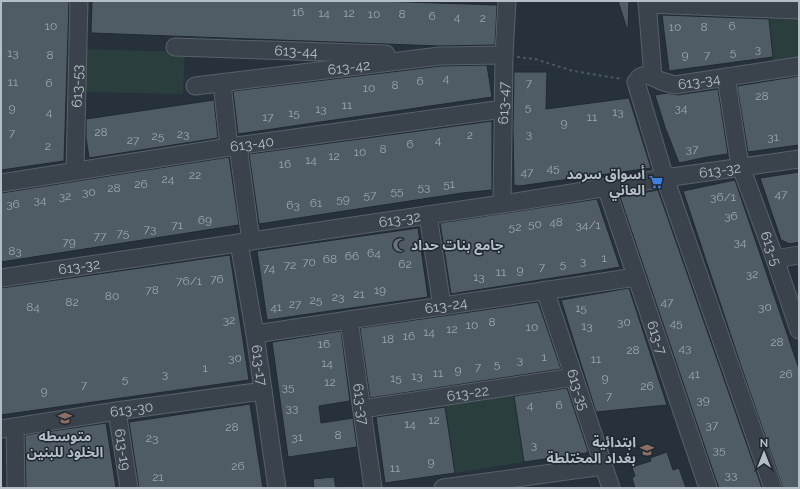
<svg xmlns="http://www.w3.org/2000/svg" width="800" height="489" font-family="Raleway,'Noto Sans Arabic',sans-serif">
<style>
.green{fill:#293e3d}
.building{fill:#4f5c65;stroke:#212a32}
.lines{fill:none;stroke-linecap:round;stroke-linejoin:round}
.minor-casing{stroke:#586169;stroke-width:19}
.path{stroke:#485a5a;stroke-width:2;stroke-dasharray:3 3;stroke-linecap:butt}
.minor{stroke:#3a434b;stroke-width:17}
.labels{text-anchor:middle;dominant-baseline:central;stroke-width:3;stroke-linejoin:round;paint-order:stroke}
.number-label{font-size:12px;fill:#9ca6ae}
.street-label{font-size:14px;fill:#b5bec6;stroke:#1f2830}
.poi-label{font-size:14px;font-weight:bold;fill:#b5bec6;stroke:#1f2830;text-anchor:end}
</style>
<rect width="100%" height="100%" fill="#26313b"/>
<!-- green -->
<path class="green" d="M768 12 799 14V60L773 64Z
M84 49 185 52 183 94 83 92Z
M514 395 524 462 455 473 445 405Z"/>
<!-- building -->
<path class="building" d="M1 1H69L64 161 1 170Z
M92 1H377L497 5 495 45 439 46 91 33Z
M618 1H629L628 29H627Z
M662 15 769 19 773 57 669 71Z
M487 65 492 97 238 134 233 91 441 66Z
M514 72H547L546 109 629 98 651 168 519 186 514 185 513 127Z
M799 76V145L748 152 737 86Z
M718 89 728 154 707 157 679 163 665 127 655 95 667 93 677 95Z
M214 100 218 138 89 158 86 137V119Z
M492 121V190L462 193 259 224 249 154Z
M229 157 239 225 1 262V193Z
M799 172V242L790 244 781 240 760 178Z
M735 180 799 369V488H783L782 485 741 366 683 191Z
M658 190 762 488H719L715 477 620 197Z
M597 199 620 267 597 271 451 294 440 223Z
M418 228 428 297 267 320 257 251Z
M230 255 249 380 1 415V288Z
M629 288 667 405 596 412 561 300Z
M538 302 561 369 370 398 360 328Z
M341 331 350 401 319 406 321 423 353 418 357 447 288 457 272 342Z
M567 388 588 451 586 453 524 462 514 396Z
M250 404 263 488H139L129 422Z
M445 407 455 473 385 483 376 417Z
M106 423 116 488H26L25 435Z
M667 452 673 470 679 468 686 488H635L632 478 635 476 632 467 651 461 650 458Z
M334 477 336 488H314L313 479Z"/>
<g class="lines">
<defs>
<g id="minor">
<path id="s1" d="M647 1 653 77 661 81 675 85 799 66"/>
<path d="M647 4 799 10"/>
<path id="s2" d="M175 47 386 54"/>
<path d="M653 77C645 74 640 75 636 82L665 178 773 488"/>
<path id="s3" d="M726 77 738 153 741 167 775 259 799 330"/>
<path d="M222 83 229 147"/>
<path id="s4" d="M195 86 440 56 504 55"/>
<path d="M238 146 251 241"/>
<path id="s5" d="M75 171 79 1"/>
<path id="s6" d="M1 183 229 147 503 109"/>
<path id="s7" d="M606 187 708 488"/>
<path id="s8" d="M502 204 504 55 507 1"/>
<path d="M428 215 442 306"/>
<path id="s9" d="M239 243 255 334 277 488"/>
<path d="M775 259 799 255"/>
<path id="s10" d="M1 278 502 204 665 178 799 159"/>
<path id="s11" d="M545 290 611 488"/>
<path id="s12" d="M349 320 373 488"/>
<path id="s13" d="M255 334 636 277"/>
<path id="s14" d="M362 409 574 377"/>
<path id="s15" d="M117 411 129 488"/>
<path d="M15 428 16 488"/>
<path id="s16" d="M1 429 117 411 263 391"/>
<path d="M443 488 603 466"/>
</g>
</defs>
<!-- minor casing -->
<use href="#minor" class="minor-casing"/>
<!-- path -->
<path class="path" d="M517 57 535 59 573 71 622 79"/>
<!-- minor -->
<use href="#minor" class="minor"/>
</g>
<!-- icons -->
<defs>
<symbol id="supermarket-bare" viewBox="-9 -9 18 18"><path d="M-6-5.5h2.5l.6 2H6L4.5 2H-2.5L-4.4-4H-6ZM-1.5 3.2a1.3 1.3 0 1 0 .1 0ZM3 3.2a1.3 1.3 0 1 0 .1 0Z" fill="#3f7fe0" stroke="#1f2830" stroke-width="2.5" paint-order="stroke"/></symbol>
<symbol id="mosque-bare" viewBox="-9 -9 18 18"><path d="M3.5-4.9A6 6 0 1 0 3.5 4.9A5 5 0 1 1 3.5-4.9Z" fill="#6b7280" stroke="#1f2830" stroke-width="2.5" paint-order="stroke"/></symbol>
<symbol id="school-bare" viewBox="-9 -9 18 18"><path d="M0-5L7-2L0 1L-7-2ZM-4 1L0 2.5L4 1V4Q0 6-4 4Z" fill="#8d6e63" stroke="#1f2830" stroke-width="2.5" paint-order="stroke"/></symbol>
</defs>
<g fill-rule="evenodd">
<use href="#supermarket-bare" x="646" y="172" width="20" height="20"/>
<use href="#mosque-bare" x="390" y="235" width="20" height="20"/>
<use href="#school-bare" x="55" y="408" width="20" height="20"/>
<use href="#school-bare" x="637" y="440" width="20" height="20"/>
</g>
<g class="labels">
<!-- number labels -->
<g class="number-label">
<text x="298" y="12">16</text>
<text x="324" y="13">14</text>
<text x="349" y="13">12</text>
<text x="374" y="14">10</text>
<text x="402" y="14">8</text>
<text x="432" y="16">6</text>
<text x="457" y="17">4</text>
<text x="483" y="18">2</text>
<text x="51" y="26">10</text>
<text x="732" y="26">6</text>
<text x="675" y="27">10</text>
<text x="704" y="27">8</text>
<text x="758" y="49">3</text>
<text x="733" y="52">5</text>
<text x="13" y="53">13</text>
<text x="50" y="55">8</text>
<text x="685" y="55">9</text>
<text x="707" y="55">7</text>
<text x="446" y="78">4</text>
<text x="420" y="81">6</text>
<text x="13" y="82">11</text>
<text x="49" y="83">6</text>
<text x="529" y="83">7</text>
<text x="395" y="85">8</text>
<text x="369" y="88">10</text>
<text x="762" y="96">28</text>
<text x="347" y="105">11</text>
<text x="528" y="107">5</text>
<text x="12" y="108">9</text>
<text x="681" y="108">34</text>
<text x="321" y="109">13</text>
<text x="49" y="112">4</text>
<text x="618" y="112">13</text>
<text x="294" y="113">15</text>
<text x="268" y="117">17</text>
<text x="592" y="117">11</text>
<text x="564" y="123">9</text>
<text x="101" y="132">28</text>
<text x="12" y="133">7</text>
<text x="183" y="134">23</text>
<text x="529" y="134">3</text>
<text x="470" y="135">2</text>
<text x="158" y="136">25</text>
<text x="773" y="137">31</text>
<text x="133" y="140">27</text>
<text x="438" y="140">4</text>
<text x="410" y="144">6</text>
<text x="48" y="146">2</text>
<text x="383" y="149">8</text>
<text x="692" y="149">37</text>
<text x="360" y="152">10</text>
<text x="334" y="156">12</text>
<text x="311" y="160">14</text>
<text x="285" y="164">16</text>
<text x="553" y="168">45</text>
<text x="527" y="172">47</text>
<text x="195" y="175">22</text>
<text x="168" y="179">24</text>
<text x="141" y="184">26</text>
<text x="449" y="184">51</text>
<text x="424" y="187">53</text>
<text x="114" y="188">28</text>
<text x="397" y="191">55</text>
<text x="89" y="192">30</text>
<text x="781" y="194">47</text>
<text x="370" y="195">57</text>
<text x="65" y="196">32</text>
<text x="723" y="197">36/1</text>
<text x="343" y="199">59</text>
<text x="40" y="200">34</text>
<text x="316" y="203">61</text>
<text x="13" y="204">36</text>
<text x="293" y="205">63</text>
<text x="731" y="216">36</text>
<text x="205" y="220">69</text>
<text x="556" y="222">48</text>
<text x="535" y="224">50</text>
<text x="177" y="225">71</text>
<text x="588" y="225">34/1</text>
<text x="515" y="227">52</text>
<text x="150" y="229">73</text>
<text x="123" y="233">75</text>
<text x="100" y="236">77</text>
<text x="69" y="242">79</text>
<text x="740" y="242">34</text>
<text x="15" y="251">83</text>
<text x="374" y="253">64</text>
<text x="352" y="256">66</text>
<text x="604" y="258">1</text>
<text x="330" y="259">68</text>
<text x="583" y="261">3</text>
<text x="309" y="262">70</text>
<text x="405" y="264">62</text>
<text x="563" y="264">5</text>
<text x="290" y="265">72</text>
<text x="542" y="267">7</text>
<text x="269" y="268">74</text>
<text x="520" y="270">9</text>
<text x="501" y="272">11</text>
<text x="752" y="274">32</text>
<text x="479" y="277">13</text>
<text x="217" y="279">76</text>
<text x="189" y="281">76/1</text>
<text x="152" y="290">78</text>
<text x="380" y="290">19</text>
<text x="359" y="294">21</text>
<text x="112" y="296">80</text>
<text x="338" y="297">23</text>
<text x="316" y="300">25</text>
<text x="72" y="302">82</text>
<text x="667" y="302">47</text>
<text x="295" y="304">27</text>
<text x="33" y="307">84</text>
<text x="276" y="307">41</text>
<text x="765" y="307">30</text>
<text x="581" y="308">15</text>
<text x="229" y="320">32</text>
<text x="492" y="322">8</text>
<text x="624" y="322">30</text>
<text x="676" y="323">45</text>
<text x="472" y="325">10</text>
<text x="587" y="326">13</text>
<text x="532" y="327">10</text>
<text x="452" y="329">12</text>
<text x="429" y="332">14</text>
<text x="409" y="336">16</text>
<text x="388" y="339">18</text>
<text x="777" y="342">28</text>
<text x="324" y="344">16</text>
<text x="685" y="348">43</text>
<text x="633" y="350">28</text>
<text x="544" y="357">1</text>
<text x="235" y="358">30</text>
<text x="596" y="359">11</text>
<text x="520" y="360">3</text>
<text x="327" y="363">14</text>
<text x="497" y="364">5</text>
<text x="478" y="367">7</text>
<text x="205" y="368">1</text>
<text x="458" y="370">9</text>
<text x="438" y="373">11</text>
<text x="165" y="374">3</text>
<text x="694" y="374">41</text>
<text x="786" y="374">26</text>
<text x="417" y="376">13</text>
<text x="396" y="378">15</text>
<text x="605" y="378">9</text>
<text x="125" y="379">5</text>
<text x="330" y="382">12</text>
<text x="84" y="385">7</text>
<text x="647" y="386">26</text>
<text x="288" y="387">35</text>
<text x="44" y="391">9</text>
<text x="609" y="396">7</text>
<text x="703" y="400">39</text>
<text x="530" y="405">4</text>
<text x="559" y="405">6</text>
<text x="292" y="408">33</text>
<text x="434" y="420">12</text>
<text x="410" y="424">14</text>
<text x="712" y="425">37</text>
<text x="232" y="427">28</text>
<text x="338" y="435">8</text>
<text x="297" y="437">31</text>
<text x="152" y="438">23</text>
<text x="534" y="445">3</text>
<text x="719" y="450">35</text>
<text x="431" y="462">9</text>
<text x="238" y="466">26</text>
<text x="395" y="468">11</text>
<text x="731" y="475">33</text>
<text x="158" y="477">21</text>
</g>
<!-- street labels -->
<g class="street-label">
<text stroke="none"><textPath href="#s2" startOffset="121">613-44</textPath></text>
<text stroke="none"><textPath href="#s4" startOffset="155">613-42</textPath></text>
<text stroke="none"><textPath href="#s1" startOffset="124">613-34</textPath></text>
<text stroke="none"><textPath href="#s5" startOffset="85">613-53</textPath></text>
<text stroke="none"><textPath href="#s8" startOffset="101">613-47</textPath></text>
<text stroke="none"><textPath href="#s6" startOffset="254">613-40</textPath></text>
<text stroke="none"><textPath href="#s10" startOffset="727">613-32</textPath></text>
<text stroke="none"><textPath href="#s10" startOffset="403">613-32</textPath></text>
<text stroke="none"><textPath href="#s3" startOffset="178">613-5</textPath></text>
<text stroke="none"><textPath href="#s10" startOffset="79">613-32</textPath></text>
<text stroke="none"><textPath href="#s13" startOffset="193">613-24</textPath></text>
<text stroke="none"><textPath href="#s7" startOffset="159">613-7</textPath></text>
<text stroke="none"><textPath href="#s9" startOffset="124">613-17</textPath></text>
<text stroke="none"><textPath href="#s11" startOffset="105">613-35</textPath></text>
<text stroke="none"><textPath href="#s14" startOffset="107">613-22</textPath></text>
<text stroke="none"><textPath href="#s12" startOffset="85">613-37</textPath></text>
<text stroke="none"><textPath href="#s16" startOffset="132">613-30</textPath></text>
<text stroke="none"><textPath href="#s15" startOffset="39">613-19</textPath></text>
</g>
<!-- poi labels -->
<g class="poi-label">
<text x="645" y="174">أسواق سرمد<tspan x="645" dy="16">العاني</tspan></text>
<text x="411" y="245" text-anchor="start">جامع بنات حداد</text>
<text x="65" y="436" text-anchor="middle">متوسطه<tspan x="65" dy="16">الخلود للبنين</tspan></text>
<text x="636" y="442">ابتدائية<tspan x="636" dy="16">بغداد المختلطة</tspan></text>
</g>
</g>
<!-- border -->
<rect width="800" height="489" fill="none" stroke="#b5bec6" stroke-width="4"/>
<!-- north arrow -->
<g transform="translate(764 453)" stroke="#1f2830" stroke-width="3" paint-order="stroke">
<path d="M0-3L7 15L0 10L-7 15Z" fill="#b5bec6"/>
<text y="-6" font-size="11" font-weight="bold" text-anchor="middle" fill="#b5bec6">N</text>
</g>
</svg>
